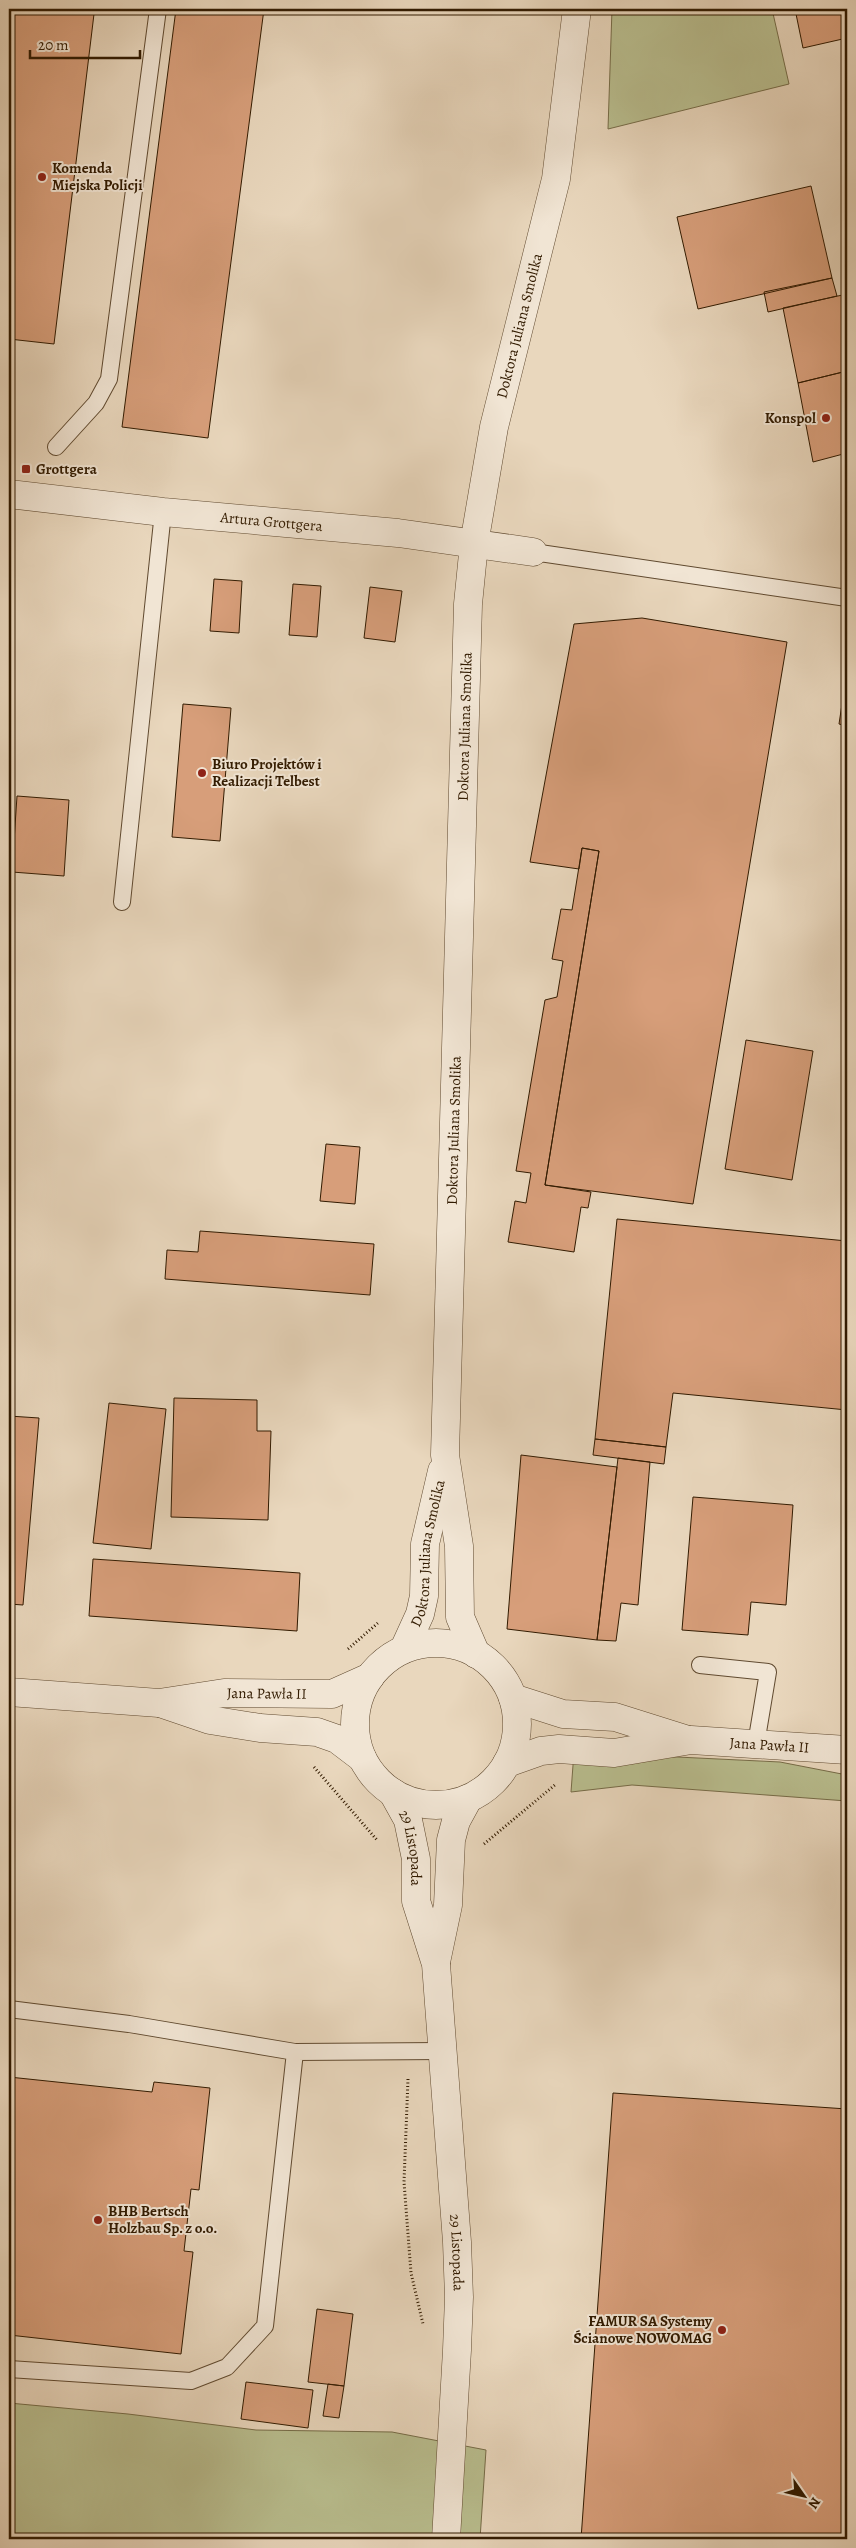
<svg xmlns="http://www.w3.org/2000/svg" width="856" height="2548" font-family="Alegreya,serif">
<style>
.green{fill:#b9be8f;stroke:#766c48}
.building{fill:#d79e7a;stroke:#321b01}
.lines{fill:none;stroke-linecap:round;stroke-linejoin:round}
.service-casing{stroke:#604a30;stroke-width:18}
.minor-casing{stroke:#604a30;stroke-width:29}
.path{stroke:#321b01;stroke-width:3;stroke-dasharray:1 2.5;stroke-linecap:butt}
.service{stroke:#f1e5d4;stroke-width:16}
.minor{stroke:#f1e5d4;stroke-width:28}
.poi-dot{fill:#8f2418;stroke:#f1e5d4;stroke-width:2}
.labels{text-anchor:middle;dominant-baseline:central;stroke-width:4;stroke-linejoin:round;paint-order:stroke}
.poi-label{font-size:15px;font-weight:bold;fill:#321b01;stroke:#f1e5d4;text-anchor:start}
.street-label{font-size:15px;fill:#321b01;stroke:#f1e5d4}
</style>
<rect width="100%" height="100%" fill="#e9d7bd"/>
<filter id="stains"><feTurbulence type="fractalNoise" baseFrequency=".004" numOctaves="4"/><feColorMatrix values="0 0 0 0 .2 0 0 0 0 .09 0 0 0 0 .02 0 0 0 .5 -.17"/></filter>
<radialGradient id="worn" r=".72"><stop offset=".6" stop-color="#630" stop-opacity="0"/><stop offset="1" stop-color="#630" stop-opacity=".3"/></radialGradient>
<!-- green -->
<path class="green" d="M612 9H772L789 84 608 129Z
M574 1752 780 1762 847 1775V1801L632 1785 571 1792Z
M9 2403 128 2414 256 2430 392 2432 486 2450 480 2539H9Z"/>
<!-- building -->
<path class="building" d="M9 9H48L94 14 54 344 9 339Z
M176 9H264L208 438 122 427Z
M795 9H847V38L803 48Z
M811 186 832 278 698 309 677 217Z
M832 278 837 296 768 312 764 292Z
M847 294V371L798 383 783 308Z
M847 371V453L813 462 798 383Z
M214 579 242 581 239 633 210 631Z
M293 584 321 586 317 637 289 635Z
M370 587 402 591 395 642 364 638Z
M642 618 787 642 693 1204 545 1185 599 851 582 848 579 869 530 862 574 624Z
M847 671V726L839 724Z
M183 704 231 708 220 841 172 837Z
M17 796 69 800 64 876 12 872Z
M582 848 599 851 545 1185 591 1192 588 1208 581 1207 574 1252 508 1242 515 1201 526 1203 531 1173 516 1171 545 1000 557 997 563 961 552 959 561 909 572 910Z
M746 1040 813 1051 792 1180 725 1169Z
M326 1144 360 1147 355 1204 320 1201Z
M617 1219 847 1241V1410L673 1393 666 1447 595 1439Z
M200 1231 374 1244 370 1295 165 1279 167 1250 198 1252Z
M174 1398 257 1400V1431H271L268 1520 171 1517Z
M109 1403 166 1409 151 1549 93 1543Z
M9 1416 39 1418 23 1605 9 1604Z
M595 1439 666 1447 664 1464 593 1455Z
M521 1455 617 1467 597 1640 507 1629Z
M618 1458 650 1462 638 1605 621 1603 616 1641 597 1640Z
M693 1497 793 1505 786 1605 751 1602 748 1635 682 1630Z
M93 1559 300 1573 297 1631 89 1616Z
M9 2077 152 2092 154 2082 210 2088 199 2190 191 2189 184 2251 193 2252 181 2354 9 2335Z
M613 2093 847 2109V2539H581Z
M317 2309 353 2314 344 2386 308 2382Z
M246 2382 313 2390 308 2428 241 2419Z
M328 2384 344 2386 339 2418 323 2416Z"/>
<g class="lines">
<defs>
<path id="service" d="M56 447 96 403 109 379 158 9
M533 552 847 598
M122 902 163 512
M700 1665 768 1672 756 1744
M9 2009 129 2024 295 2052
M9 2369 191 2381 227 2367 265 2326 295 2052 442 2051"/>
<g id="minor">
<path id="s1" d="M9 494 163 512 398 533 533 552"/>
<circle cx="436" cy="1724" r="81"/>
<path id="s2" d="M404 1649 420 1614 424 1596 425 1544 442 1471"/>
<path id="s3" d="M476 1654 460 1617 459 1546 445 1455 468 604 474 544 494 427 556 179 577 9"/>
<path id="s4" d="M9 1692 159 1703 224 1693 332 1694 370 1677"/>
<path d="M513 1698 563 1714 615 1717 685 1739"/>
<path d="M163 1704 210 1720 260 1728 317 1732 337 1739 362 1758"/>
<path id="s5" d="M507 1763 541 1751 559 1749 614 1753 691 1740 847 1750"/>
<path id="s6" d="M393 1793 408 1820 416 1859V1901L436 1964 457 2242 459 2297 457 2350 446 2539"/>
<path d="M436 1962 448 1905 451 1840 456 1821 468 1799"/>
</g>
</defs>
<!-- service casing -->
<use href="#service" class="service-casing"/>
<!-- minor casing -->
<use href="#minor" class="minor-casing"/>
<!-- path -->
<path class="path" d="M348 1649 379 1622
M314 1767 377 1840
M484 1844 556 1784
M408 2079 404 2182 411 2273 423 2324"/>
<!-- service -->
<use href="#service" class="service"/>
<!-- minor -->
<use href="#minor" class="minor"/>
</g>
<!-- markers -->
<g class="poi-dot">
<circle cx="42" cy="177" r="5"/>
<circle cx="826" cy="418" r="5"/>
<rect x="21" y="464" width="10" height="10" rx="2.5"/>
<circle cx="202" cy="773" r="5"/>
<circle cx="98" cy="2220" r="5"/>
<circle cx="722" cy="2330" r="5"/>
</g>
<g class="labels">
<!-- poi labels -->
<g class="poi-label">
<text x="52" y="168">Komenda<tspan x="52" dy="17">Miejska Policji</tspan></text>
<text x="816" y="418" text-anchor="end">Konspol</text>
<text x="36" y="469">Grottgera</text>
<text x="212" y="764">Biuro Projektów i<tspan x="212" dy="17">Realizacji Telbest</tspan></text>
<text x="108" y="2211">BHB Bertsch<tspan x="108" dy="17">Holzbau Sp. z o.o.</tspan></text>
<text x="712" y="2321" text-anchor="end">FAMUR SA Systemy<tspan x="712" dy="17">Ścianowe NOWOMAG</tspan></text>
</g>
<!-- street labels -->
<g class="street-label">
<text stroke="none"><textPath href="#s3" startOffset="1338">Doktora Juliana Smolika</textPath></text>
<text stroke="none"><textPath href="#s1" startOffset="264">Artura Grottgera</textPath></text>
<text stroke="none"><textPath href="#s3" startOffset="932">Doktora Juliana Smolika</textPath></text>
<text stroke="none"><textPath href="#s3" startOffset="528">Doktora Juliana Smolika</textPath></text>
<text stroke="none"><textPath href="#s2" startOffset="100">Doktora Juliana Smolika</textPath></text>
<text stroke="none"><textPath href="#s4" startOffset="259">Jana Pawła II</textPath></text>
<text stroke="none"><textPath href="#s5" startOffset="266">Jana Pawła II</textPath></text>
<text stroke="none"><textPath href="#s6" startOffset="59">29 Listopada</textPath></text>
<text stroke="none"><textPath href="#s6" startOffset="468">29 Listopada</textPath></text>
</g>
</g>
<!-- margin -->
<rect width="856" height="2548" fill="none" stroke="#e9d7bd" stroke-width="30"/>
<rect x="10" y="10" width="836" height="2528" fill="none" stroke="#321b01" stroke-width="2.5"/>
<rect x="15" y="15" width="826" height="2518" fill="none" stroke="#321b01"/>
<!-- north arrow -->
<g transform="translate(804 2496) rotate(124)" stroke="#f1e5d4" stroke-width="4" paint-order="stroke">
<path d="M0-4L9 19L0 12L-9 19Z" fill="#321b01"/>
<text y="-8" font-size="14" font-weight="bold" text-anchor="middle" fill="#321b01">N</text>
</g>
<!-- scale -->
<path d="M30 50v8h110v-8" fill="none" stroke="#321b01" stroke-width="2.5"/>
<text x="38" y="50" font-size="15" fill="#321b01" stroke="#f1e5d4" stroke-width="4" paint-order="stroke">20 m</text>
<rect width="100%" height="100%" filter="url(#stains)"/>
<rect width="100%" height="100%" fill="url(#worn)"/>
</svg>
